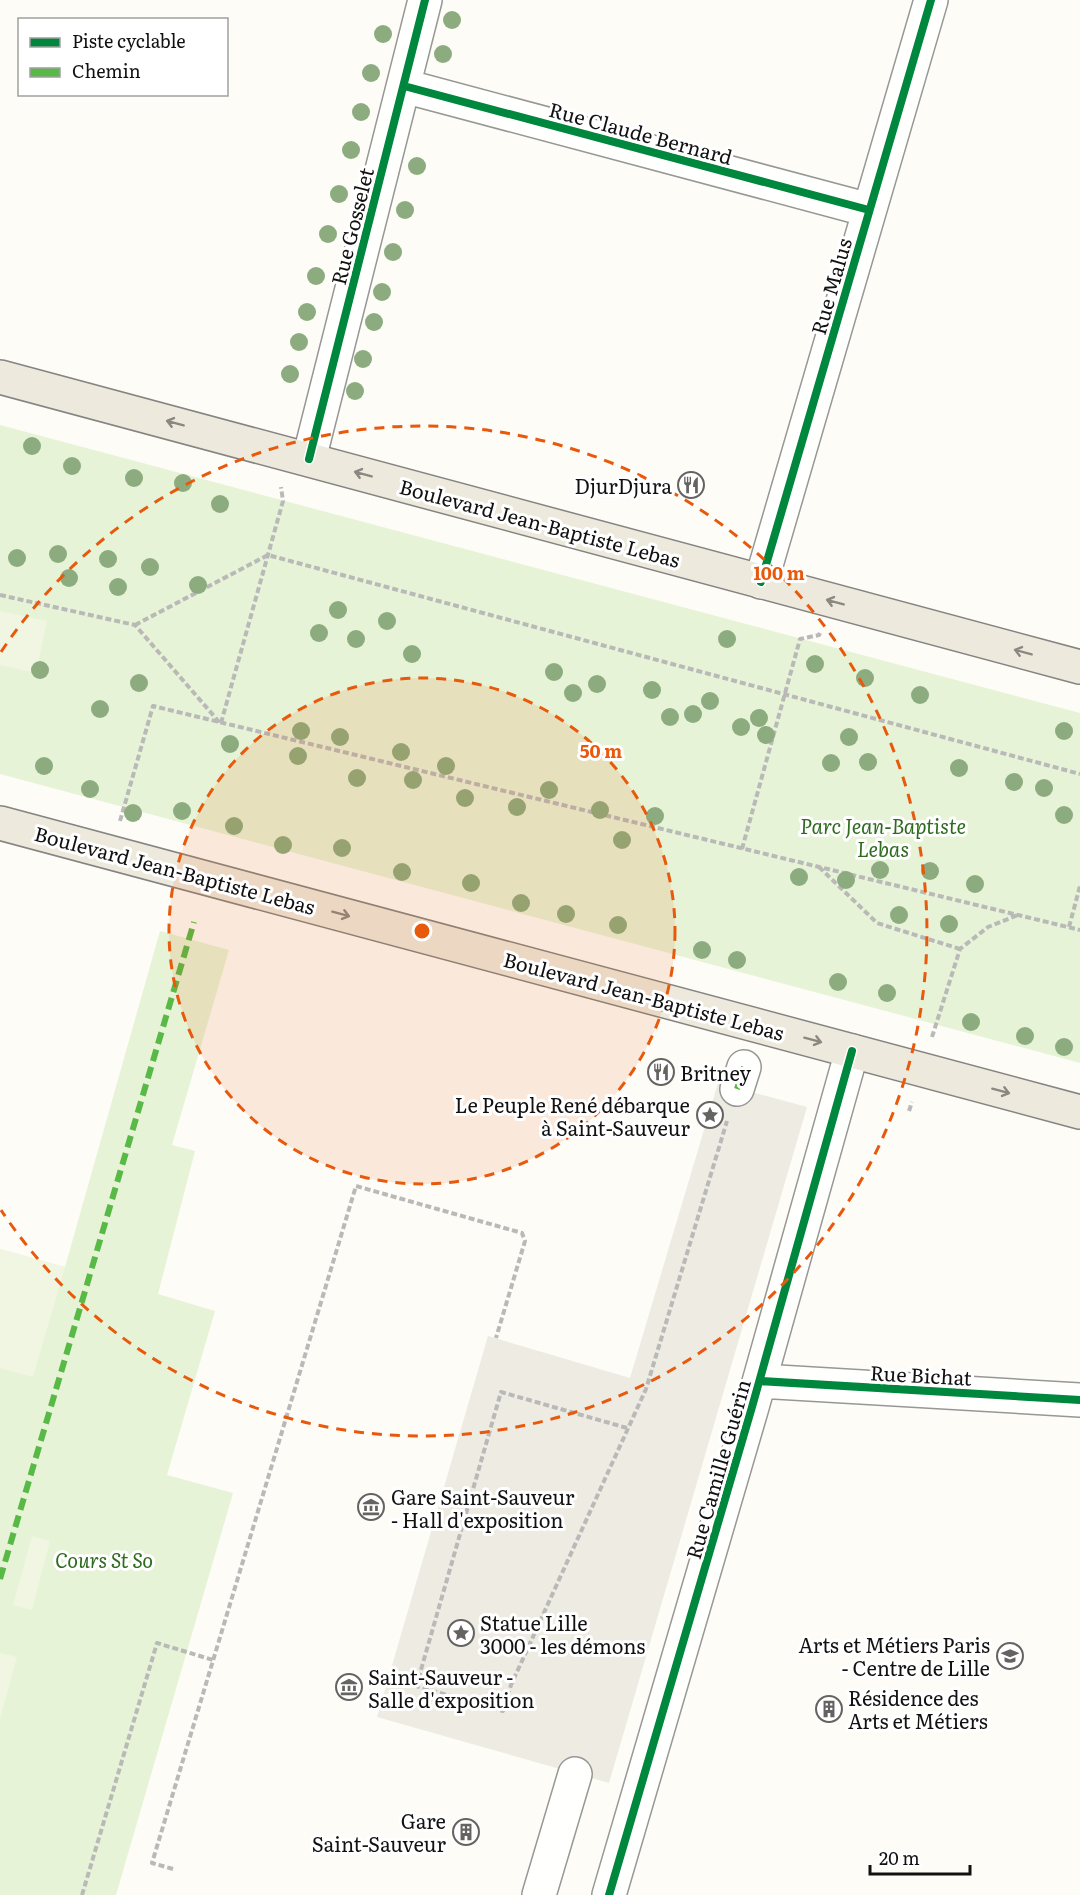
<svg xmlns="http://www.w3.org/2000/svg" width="1080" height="1895" font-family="Literata,serif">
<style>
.green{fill:#e7f3d7}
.pitch{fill:#f0f6e1}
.plaza{fill:#edebe2}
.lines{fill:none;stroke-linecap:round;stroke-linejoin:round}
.minor-casing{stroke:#979795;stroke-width:36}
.major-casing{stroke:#858482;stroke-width:36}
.path{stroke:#b9b9b8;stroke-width:4;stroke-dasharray:6 3;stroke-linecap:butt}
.minor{stroke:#fffffe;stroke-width:33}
.major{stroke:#ede9dc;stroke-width:33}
.quiet{stroke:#58b947;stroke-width:6;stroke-dasharray:12 6;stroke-linecap:butt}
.cycleway-casing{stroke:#fff;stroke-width:11}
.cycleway{stroke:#00873e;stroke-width:8}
.tree{fill:#8cac80}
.oneway{stroke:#8a8881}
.ring{fill:none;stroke:#e8590c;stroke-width:3;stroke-dasharray:10 8}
.labels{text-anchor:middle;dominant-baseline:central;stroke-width:6;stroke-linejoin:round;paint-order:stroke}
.street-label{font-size:20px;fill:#111;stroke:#fff}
.poi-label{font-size:20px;fill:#111;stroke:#fff;text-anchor:start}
.park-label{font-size:20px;font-style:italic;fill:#2f6b1f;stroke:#fff}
.centre{fill:#e8590c;stroke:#fff;stroke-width:3}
.ring-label{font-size:18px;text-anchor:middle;font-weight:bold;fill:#e8590c;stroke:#fff;stroke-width:6;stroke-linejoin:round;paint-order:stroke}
</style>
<rect width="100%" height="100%" fill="#fdfcf7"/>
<!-- green -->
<path class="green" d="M0 425 1080 713V1063L0 774Z
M160 931 229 950 172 1145 195 1151 158 1294 215 1311 167 1475 233 1493 116 1895H0V1249L65 1267Z"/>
<!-- pitch -->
<path class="pitch" d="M0 611 47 621 36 673 0 665Z
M0 1249 65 1267 33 1377 0 1368Z
M32 1536 50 1541 32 1610 13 1605Z
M0 1653 17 1657 0 1719Z"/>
<!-- plaza -->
<path class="plaza" d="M718 1083 807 1107 609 1783 377 1717 488 1336 630 1378Z"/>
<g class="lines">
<defs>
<path id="minor" d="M404 86 869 210
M309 459 425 0
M761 582 931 0
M737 1089 744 1067
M760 1381 1080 1400
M539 1895 575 1774
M609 1895 752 1407 852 1051"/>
<path id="major" d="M0 377 1080 667
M0 823 1080 1112"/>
</defs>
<!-- minor casing -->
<use href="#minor" class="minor-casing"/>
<!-- major casing -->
<use href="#major" class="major-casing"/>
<!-- path -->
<path class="path" d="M0 595 135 625 220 723
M135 625 268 555 1080 774
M221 723 283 501 281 487
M120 821 153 706 1080 930
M742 849 800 639 819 635 820 633
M819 867 877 923 960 949
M1069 927 1080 886
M932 1037 960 949 988 927 1018 915
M909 1111 912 1102
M388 1678 503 1711 511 1685 646 1389 727 1121
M416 1687 501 1392 627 1428
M173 1869 152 1863 356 1186 522 1233 525 1241 496 1338
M82 1895 157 1643 213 1660"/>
<!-- minor -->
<use href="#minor" class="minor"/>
<!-- major -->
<use href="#major" class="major"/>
<!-- quiet -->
<path class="quiet" d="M737 1089 744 1067
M0 1579 194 922"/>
<defs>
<path id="cycleway" d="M404 86 869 210
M309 459 425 0
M761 582 931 0
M760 1381 1080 1400
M609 1895 752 1407 852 1051"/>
</defs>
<!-- cycleway casing -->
<use href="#cycleway" class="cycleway-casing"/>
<!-- cycleway -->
<use href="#cycleway" class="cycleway"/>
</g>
<!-- trees -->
<g class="tree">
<circle cx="452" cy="20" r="9"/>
<circle cx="383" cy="34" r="9"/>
<circle cx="443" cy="54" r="9"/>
<circle cx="371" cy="73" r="9"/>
<circle cx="361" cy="112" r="9"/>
<circle cx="351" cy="150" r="9"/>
<circle cx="417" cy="166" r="9"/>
<circle cx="339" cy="194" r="9"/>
<circle cx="405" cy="210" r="9"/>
<circle cx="328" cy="234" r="9"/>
<circle cx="393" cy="252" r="9"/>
<circle cx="316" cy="276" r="9"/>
<circle cx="382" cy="292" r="9"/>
<circle cx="307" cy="312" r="9"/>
<circle cx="374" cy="322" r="9"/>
<circle cx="299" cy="342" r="9"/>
<circle cx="363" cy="359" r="9"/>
<circle cx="290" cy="374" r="9"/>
<circle cx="355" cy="391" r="9"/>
<circle cx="32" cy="446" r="9"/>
<circle cx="72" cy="466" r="9"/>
<circle cx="134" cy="478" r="9"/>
<circle cx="183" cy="483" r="9"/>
<circle cx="220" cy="504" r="9"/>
<circle cx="58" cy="554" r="9"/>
<circle cx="17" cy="558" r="9"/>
<circle cx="108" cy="559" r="9"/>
<circle cx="150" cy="567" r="9"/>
<circle cx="69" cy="578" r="9"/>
<circle cx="198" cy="585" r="9"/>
<circle cx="118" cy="587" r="9"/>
<circle cx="338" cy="610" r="9"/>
<circle cx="387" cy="621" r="9"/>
<circle cx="319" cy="633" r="9"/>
<circle cx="356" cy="639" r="9"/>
<circle cx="727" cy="639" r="9"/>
<circle cx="412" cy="654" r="9"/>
<circle cx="815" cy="664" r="9"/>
<circle cx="40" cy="670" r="9"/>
<circle cx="554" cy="672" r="9"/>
<circle cx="865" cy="678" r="9"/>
<circle cx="139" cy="683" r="9"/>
<circle cx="597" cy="684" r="9"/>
<circle cx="652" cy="690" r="9"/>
<circle cx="573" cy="693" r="9"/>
<circle cx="920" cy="695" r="9"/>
<circle cx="710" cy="701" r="9"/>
<circle cx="100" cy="709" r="9"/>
<circle cx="693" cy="714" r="9"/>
<circle cx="670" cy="717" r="9"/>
<circle cx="759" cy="718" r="9"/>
<circle cx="741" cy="727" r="9"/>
<circle cx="301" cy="731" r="9"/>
<circle cx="1064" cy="731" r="9"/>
<circle cx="766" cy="735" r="9"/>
<circle cx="340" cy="737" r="9"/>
<circle cx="849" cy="737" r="9"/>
<circle cx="230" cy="744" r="9"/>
<circle cx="401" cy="752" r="9"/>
<circle cx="298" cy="756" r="9"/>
<circle cx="868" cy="762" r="9"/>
<circle cx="831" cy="763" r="9"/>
<circle cx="44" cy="766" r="9"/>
<circle cx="446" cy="766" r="9"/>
<circle cx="959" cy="768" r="9"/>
<circle cx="357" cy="778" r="9"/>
<circle cx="413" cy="780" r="9"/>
<circle cx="1014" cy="782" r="9"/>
<circle cx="1044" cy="788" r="9"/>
<circle cx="90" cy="789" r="9"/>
<circle cx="549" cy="790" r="9"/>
<circle cx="465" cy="798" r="9"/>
<circle cx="517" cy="807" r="9"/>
<circle cx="600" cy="810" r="9"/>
<circle cx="182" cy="811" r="9"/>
<circle cx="133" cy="813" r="9"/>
<circle cx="1064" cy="815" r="9"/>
<circle cx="655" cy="816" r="9"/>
<circle cx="234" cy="826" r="9"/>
<circle cx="622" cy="840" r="9"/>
<circle cx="283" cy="845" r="9"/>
<circle cx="342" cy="848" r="9"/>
<circle cx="880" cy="870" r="9"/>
<circle cx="930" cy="871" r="9"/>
<circle cx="402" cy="872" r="9"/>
<circle cx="799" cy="877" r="9"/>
<circle cx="846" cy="880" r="9"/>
<circle cx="471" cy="883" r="9"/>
<circle cx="975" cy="884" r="9"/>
<circle cx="521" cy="903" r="9"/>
<circle cx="566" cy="914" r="9"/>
<circle cx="899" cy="915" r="9"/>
<circle cx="949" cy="924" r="9"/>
<circle cx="618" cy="925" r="9"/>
<circle cx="702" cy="950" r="9"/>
<circle cx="737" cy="960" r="9"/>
<circle cx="838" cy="982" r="9"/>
<circle cx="887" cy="993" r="9"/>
<circle cx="971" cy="1022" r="9"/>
<circle cx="1025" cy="1036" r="9"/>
<circle cx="1064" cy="1047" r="9"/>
</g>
<!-- one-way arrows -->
<defs><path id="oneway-shaft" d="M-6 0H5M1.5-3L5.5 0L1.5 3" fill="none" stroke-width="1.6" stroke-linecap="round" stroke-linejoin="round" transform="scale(1.5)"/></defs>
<g class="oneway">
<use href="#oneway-shaft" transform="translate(175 423) rotate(-165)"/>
<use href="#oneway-shaft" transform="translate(363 474) rotate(-165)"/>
<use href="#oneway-shaft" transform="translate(835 602) rotate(-165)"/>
<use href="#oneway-shaft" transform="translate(1023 652) rotate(-165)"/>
<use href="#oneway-shaft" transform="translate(341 914) rotate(15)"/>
<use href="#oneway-shaft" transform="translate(813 1040) rotate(15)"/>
<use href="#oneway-shaft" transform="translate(1001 1091) rotate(15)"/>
</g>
<!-- distance rings -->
<circle cx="422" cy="931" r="253" fill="#e8590c" fill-opacity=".12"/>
<g class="ring">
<circle cx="422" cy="931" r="253"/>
<path d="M1 652A505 505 0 1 1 1 1210"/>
</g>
<!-- icons -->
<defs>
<symbol id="restaurant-ring" viewBox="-11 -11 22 22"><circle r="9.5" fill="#fff" stroke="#646362" stroke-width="1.5"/><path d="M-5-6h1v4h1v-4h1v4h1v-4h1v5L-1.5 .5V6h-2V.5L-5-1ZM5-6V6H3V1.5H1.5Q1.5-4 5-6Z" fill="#646362"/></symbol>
<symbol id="sight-ring" viewBox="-11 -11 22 22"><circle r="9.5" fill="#fff" stroke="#646362" stroke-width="1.5"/><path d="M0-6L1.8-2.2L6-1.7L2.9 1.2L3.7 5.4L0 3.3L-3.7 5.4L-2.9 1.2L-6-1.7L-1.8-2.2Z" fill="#646362"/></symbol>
<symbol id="museum-ring" viewBox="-11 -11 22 22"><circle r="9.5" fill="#fff" stroke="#646362" stroke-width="1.5"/><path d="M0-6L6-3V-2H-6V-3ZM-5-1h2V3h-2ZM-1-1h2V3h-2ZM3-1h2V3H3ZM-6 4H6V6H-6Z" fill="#646362"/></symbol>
<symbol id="university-ring" viewBox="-11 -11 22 22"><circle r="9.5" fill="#fff" stroke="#646362" stroke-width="1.5"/><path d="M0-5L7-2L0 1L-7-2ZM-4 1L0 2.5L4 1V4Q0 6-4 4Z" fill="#646362"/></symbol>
<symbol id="building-ring" viewBox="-11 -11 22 22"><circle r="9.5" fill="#fff" stroke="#646362" stroke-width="1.5"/><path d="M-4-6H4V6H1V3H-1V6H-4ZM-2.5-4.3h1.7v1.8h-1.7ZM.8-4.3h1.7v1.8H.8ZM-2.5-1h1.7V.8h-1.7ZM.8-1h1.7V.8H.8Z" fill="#646362"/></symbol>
</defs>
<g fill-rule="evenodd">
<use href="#restaurant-ring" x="676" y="470" width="30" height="30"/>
<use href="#restaurant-ring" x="646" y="1057" width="30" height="30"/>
<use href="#sight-ring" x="695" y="1100" width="30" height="30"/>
<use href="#museum-ring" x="356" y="1492" width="30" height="30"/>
<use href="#sight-ring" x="446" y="1618" width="30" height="30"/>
<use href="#university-ring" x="995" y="1641" width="30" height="30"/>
<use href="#museum-ring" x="334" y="1672" width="30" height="30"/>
<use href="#building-ring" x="814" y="1694" width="30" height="30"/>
<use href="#building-ring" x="451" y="1817" width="30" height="30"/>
</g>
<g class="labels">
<!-- street labels -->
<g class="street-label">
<text transform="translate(641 132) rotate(15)">Rue Claude Bernard</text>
<text transform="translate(351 226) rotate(-76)">Rue Gosselet</text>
<text transform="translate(830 286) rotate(-74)">Rue Malus</text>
<text transform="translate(540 522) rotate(15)">Boulevard Jean-Baptiste Lebas</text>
<text transform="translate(175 869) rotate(15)">Boulevard Jean-Baptiste Lebas</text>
<text transform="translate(644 995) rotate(15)">Boulevard Jean-Baptiste Lebas</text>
<text transform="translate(921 1374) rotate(3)">Rue Bichat</text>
<text transform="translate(717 1469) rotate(-74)">Rue Camille Guérin</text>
</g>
<!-- poi labels -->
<g class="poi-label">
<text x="672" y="485" text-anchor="end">DjurDjura</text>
<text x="680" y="1072">Britney</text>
<text x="690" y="1104" text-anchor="end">Le Peuple René débarque<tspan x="690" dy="23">à Saint-Sauveur</tspan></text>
<text x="391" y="1496">Gare Saint-Sauveur<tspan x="391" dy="23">- Hall d'exposition</tspan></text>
<text x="480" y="1622">Statue Lille<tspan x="480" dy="23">3000 - les démons</tspan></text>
<text x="990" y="1644" text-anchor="end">Arts et Métiers Paris<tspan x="990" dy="23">- Centre de Lille</tspan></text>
<text x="368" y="1676">Saint-Sauveur -<tspan x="368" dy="23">Salle d'exposition</tspan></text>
<text x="848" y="1697">Résidence des<tspan x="848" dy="23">Arts et Métiers</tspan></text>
<text x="446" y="1820" text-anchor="end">Gare<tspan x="446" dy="23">Saint-Sauveur</tspan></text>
</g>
<!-- park labels -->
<g class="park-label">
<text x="883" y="825">Parc Jean-Baptiste<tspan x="883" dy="23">Lebas</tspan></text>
<text x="104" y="1559">Cours St So</text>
</g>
</g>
<circle cx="422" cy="931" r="9" class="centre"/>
<g class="ring-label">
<text x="779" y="580">100 m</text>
<text x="601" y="758">50 m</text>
</g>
<!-- legend -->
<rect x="18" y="18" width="210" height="78" fill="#ffffff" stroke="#a0a0a0" stroke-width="1.5"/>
<rect x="30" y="38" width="30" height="9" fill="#00873e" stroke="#a0a0a0" stroke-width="1.5"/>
<text x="72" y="48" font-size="18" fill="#111111">Piste cyclable</text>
<rect x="30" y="68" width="30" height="9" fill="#58b947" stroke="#a0a0a0" stroke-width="1.5"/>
<text x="72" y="78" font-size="18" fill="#111111">Chemin</text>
<!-- scale -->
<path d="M870 1865v9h100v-9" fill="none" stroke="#111111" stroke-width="3"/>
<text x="879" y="1865" font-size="18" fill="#111111" stroke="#ffffff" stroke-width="4.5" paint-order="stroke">20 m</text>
</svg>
